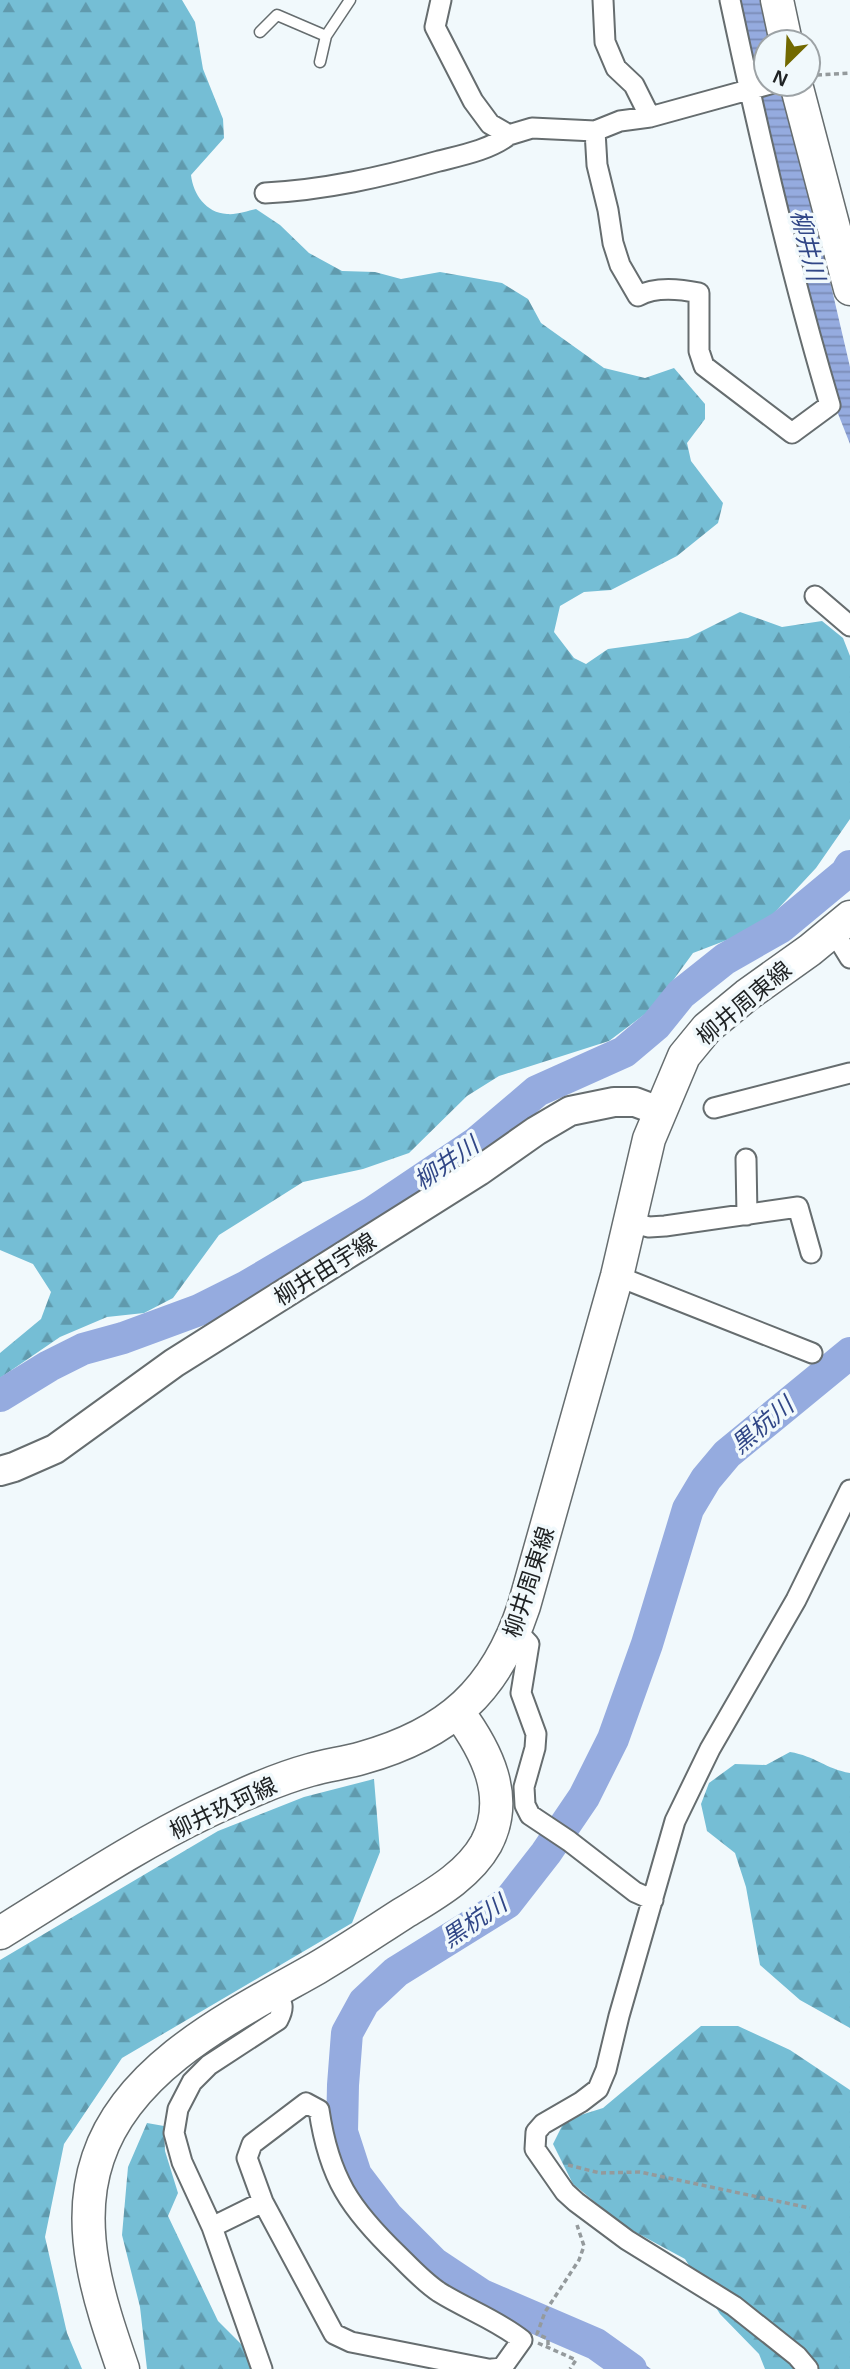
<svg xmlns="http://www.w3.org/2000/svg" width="850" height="2369" font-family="Arial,'Noto Sans JP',sans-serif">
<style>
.forest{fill:url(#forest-firs)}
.water{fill:url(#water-rules)}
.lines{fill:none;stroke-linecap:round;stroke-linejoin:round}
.river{stroke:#95abdf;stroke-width:32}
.lane-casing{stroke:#666d6f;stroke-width:13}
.street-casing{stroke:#666d6f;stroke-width:23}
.secondary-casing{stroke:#666d6f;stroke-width:32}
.primary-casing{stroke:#666d6f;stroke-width:35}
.path{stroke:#949a9c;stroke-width:3.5;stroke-dasharray:5 3.5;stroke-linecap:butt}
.lane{stroke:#fff;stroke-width:10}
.street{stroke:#fff;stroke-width:19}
.secondary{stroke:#fff;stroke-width:28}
.primary{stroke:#fff;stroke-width:32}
.labels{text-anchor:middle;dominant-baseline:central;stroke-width:7;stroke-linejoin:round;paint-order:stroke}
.street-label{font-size:23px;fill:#202324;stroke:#f1f9fc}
.water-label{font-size:24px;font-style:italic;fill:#314787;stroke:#f1f9fc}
</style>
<defs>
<pattern id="forest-firs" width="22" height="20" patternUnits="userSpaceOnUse" patternTransform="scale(1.75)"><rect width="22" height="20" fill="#75bed5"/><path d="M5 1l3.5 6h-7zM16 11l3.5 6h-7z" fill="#609aad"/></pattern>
<pattern id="water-rules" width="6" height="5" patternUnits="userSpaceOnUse" patternTransform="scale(1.75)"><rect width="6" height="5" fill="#95abdf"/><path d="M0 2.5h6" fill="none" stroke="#798bb5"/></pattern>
</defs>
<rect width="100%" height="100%" fill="#f1f9fc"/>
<!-- forest -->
<path class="forest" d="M0 0H182L195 22 203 69 223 119 224 138 191 175C193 194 206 213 227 214 236 215 247 211 256 209L280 225 309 253 342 271 375 272 401 279 440 272 502 283 528 299 541 323 604 368 645 378 674 368 705 404V419L687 443 691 461 723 503 718 523 677 556 611 590 584 592 560 606 554 632 574 658 586 664 608 649 688 638 740 612 782 627 822 621 843 638 850 656V819L816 868 761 927 693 953 653 1008 609 1041 499 1076 467 1096 409 1153 363 1169 303 1182 219 1235 173 1298 144 1313 107 1317 60 1337 0 1378V1353L41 1319 51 1292 33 1264 0 1250Z
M790 1752C815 1756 826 1769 850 1773V2028L800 2000 760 1965 746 1887 735 1853 707 1831 701 1804 709 1783 735 1764 766 1765Z
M374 1779 380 1852 352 1923 122 2058 64 2144 45 2237 67 2333 82 2369H0V1960L218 1831 304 1797Z
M701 2026H738L790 2050 850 2090V2369H765L759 2354 720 2314 685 2259 624 2226 573 2184 553 2144 565 2120 603 2108Z
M147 2123 164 2126 165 2151 178 2193 168 2216 218 2321 243 2346 252 2369H147L140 2307 122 2235 128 2167Z"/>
<!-- water -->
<path class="water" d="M738 0H765L775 42H766V84H784L850 367V444L835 406 781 191Z
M550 2315 615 2343 651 2369H620L588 2348 542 2331Z"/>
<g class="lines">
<!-- river -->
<path class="river" d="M0 1396 49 1366 83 1349 123 1338 199 1310 247 1286 373 1212 477 1142 537 1091 624 1052 656 1025 681 994 725 959 781 927 846 873 850 866
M631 2369 596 2344 482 2295 434 2263 387 2216 356 2175 342 2132 343 2085 347 2033 364 2002 396 1972 507 1903 546 1853 584 1797 613 1739 647 1644 688 1509 706 1479 727 1454 850 1353"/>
<defs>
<path id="lane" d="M260 32 277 15 326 36 350 0
M320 62 326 36"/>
<path id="street" d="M441 0 435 27 473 101 490 124 509 135 532 128 595 131 620 121 650 117 770 84
M603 0 605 42 616 68 634 85 650 117
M595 131 597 165 608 210 613 243 620 265 638 296C656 286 680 289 699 293V351L704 366 792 433 830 405C790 271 759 136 730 0
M265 193C325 190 382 177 439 161 463 155 489 150 509 135
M815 596 850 626
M834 932 850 958
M714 1108 850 1073
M746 1159 747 1215
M629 1222 649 1227 665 1226 798 1207 811 1253
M617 1276 812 1353
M516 1630 529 1644 521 1693 536 1734 535 1748 524 1787 525 1805 530 1815 569 1841 635 1892 653 1900
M263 2202 247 2158 252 2144 306 2103 319 2110C329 2178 350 2209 399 2256 411 2268 424 2282 439 2292 466 2309 497 2320 522 2340L502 2368 492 2369
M212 2227 263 2202 334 2334 351 2342 488 2369
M262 2369 212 2227 182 2162 174 2133 178 2109 192 2082 209 2065 278 2020C285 2007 283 2003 274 1992
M808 2369 797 2356 734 2306 627 2240 576 2202 565 2192 535 2149 536 2132 543 2124 581 2102 598 2089 606 2070 619 2016 675 1821 710 1749 796 1600 850 1490"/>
<path id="secondary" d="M0 1471 14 1467 55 1449 174 1363 479 1171 536 1131 570 1111 614 1102H635L659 1111"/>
<path id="primary" d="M777 0 786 42
M796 84 850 289
M0 1933C67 1892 135 1846 206 1812 240 1796 274 1780 310 1770 327 1765 345 1763 362 1758 448 1734 496 1691 524 1606L617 1276 649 1139 684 1056 707 1028 747 995 810 950 850 917
M123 2369C100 2302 74 2228 98 2158 129 2064 238 2013 317 1968 346 1951 374 1932 402 1914 433 1895 468 1876 486 1844 511 1797 486 1750 458 1712"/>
</defs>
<!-- lane casing -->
<use href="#lane" class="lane-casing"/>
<!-- street casing -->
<use href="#street" class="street-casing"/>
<!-- secondary casing -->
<use href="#secondary" class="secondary-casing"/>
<!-- primary casing -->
<use href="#primary" class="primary-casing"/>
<!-- path -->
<path class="path" d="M817 75 850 73
M568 2165 600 2173 640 2172 810 2208
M538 2343 576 2360 570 2369
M548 2345V2339L537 2334 545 2312 579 2260 584 2246 577 2225"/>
<!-- lane -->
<use href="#lane" class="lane"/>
<!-- street -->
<use href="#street" class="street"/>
<!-- secondary -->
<use href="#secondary" class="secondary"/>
<!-- primary -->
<use href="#primary" class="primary"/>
</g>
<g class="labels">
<!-- street labels -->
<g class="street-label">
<text transform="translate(744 1003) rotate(-40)">柳井周東線</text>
<text transform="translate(325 1269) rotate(-32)">柳井由宇線</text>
<text transform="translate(529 1582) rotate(-72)">柳井周東線</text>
<text transform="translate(223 1808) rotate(-25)">柳井玖珂線</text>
</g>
<!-- water labels -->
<g class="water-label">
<text transform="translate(808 245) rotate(76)">柳井川</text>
<text transform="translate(446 1163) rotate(-35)">柳井川</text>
<text transform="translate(762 1425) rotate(-40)">黒杭川</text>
<text transform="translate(474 1921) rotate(-34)">黒杭川</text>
</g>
</g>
<!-- north arrow -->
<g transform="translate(787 63) rotate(204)"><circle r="33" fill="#f1f9fc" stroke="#9da3a6" stroke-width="2"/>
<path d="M0-5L12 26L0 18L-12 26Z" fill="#726900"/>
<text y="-10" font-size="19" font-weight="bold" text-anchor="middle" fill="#202324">N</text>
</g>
</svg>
